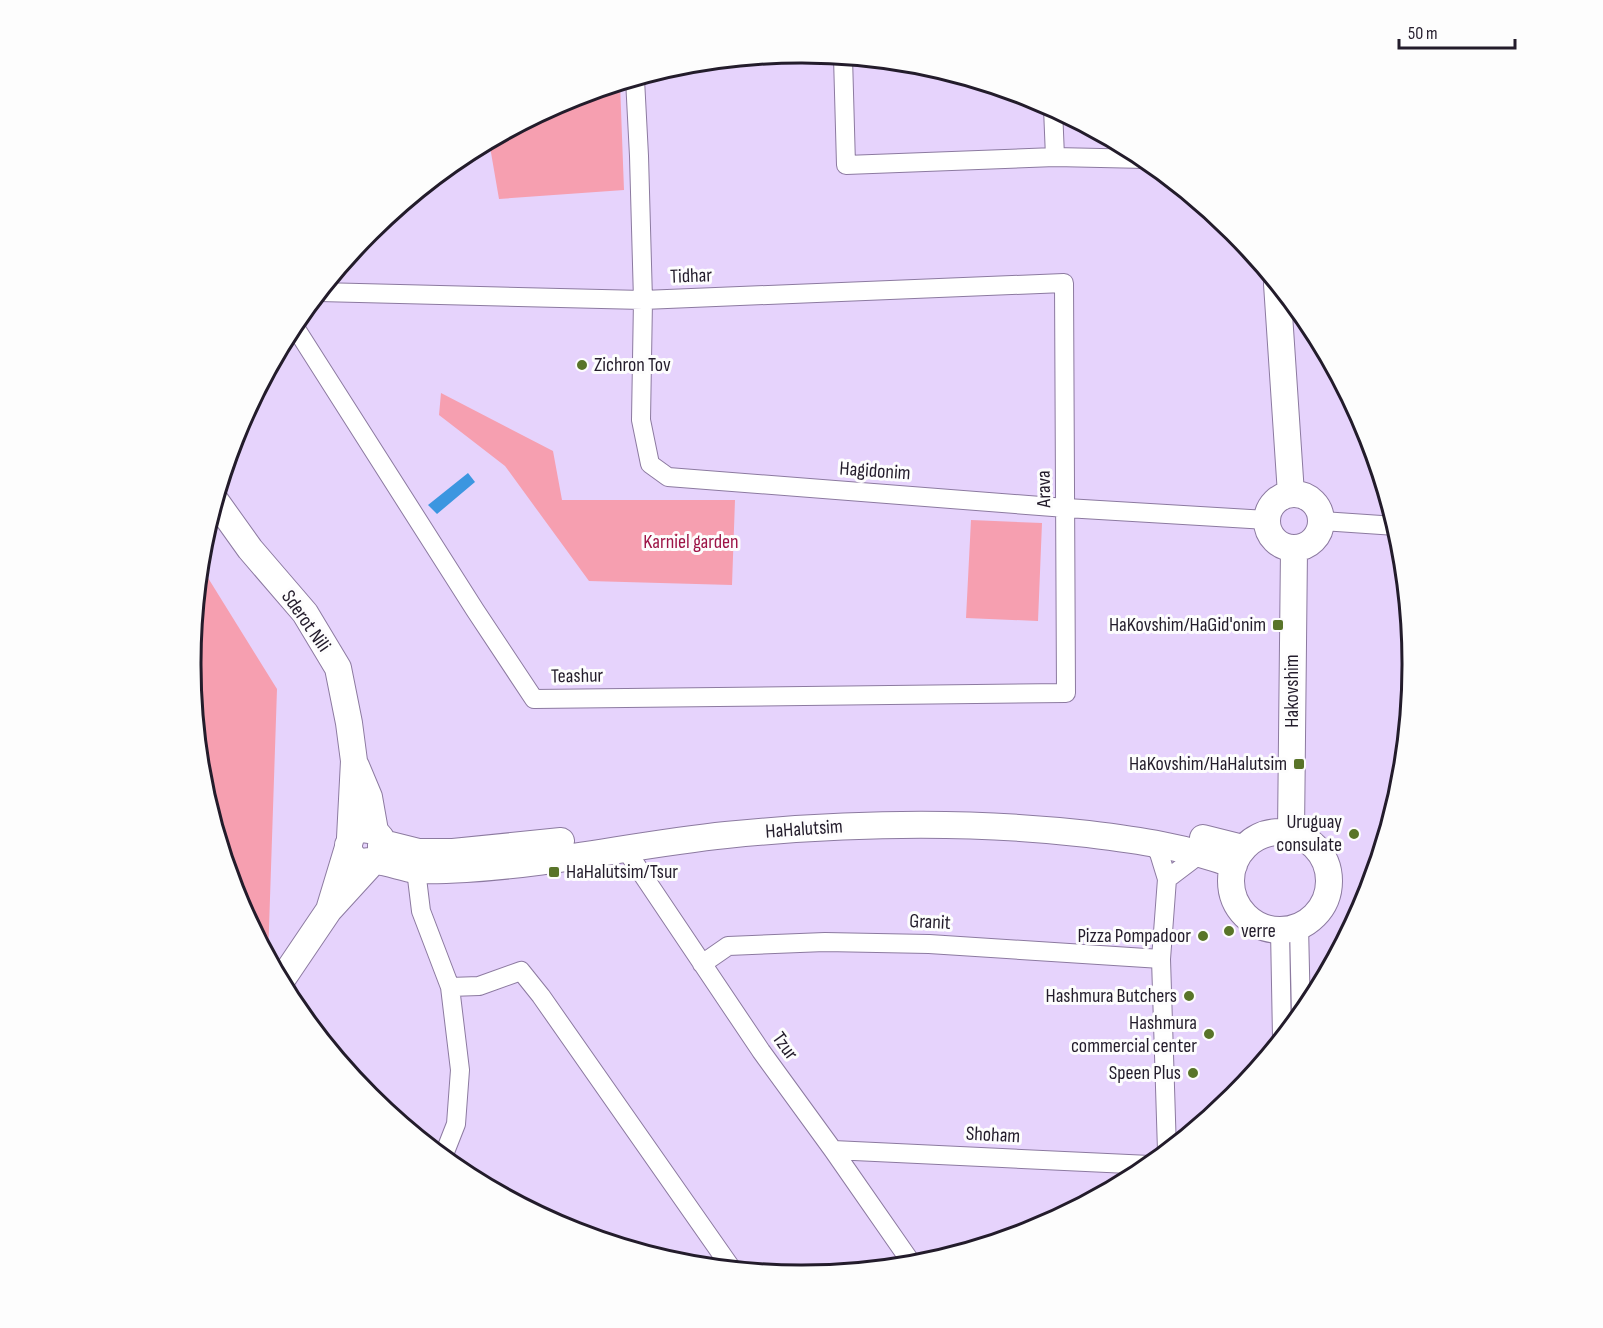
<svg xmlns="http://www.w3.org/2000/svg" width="1603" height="1328" font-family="'Sofia Sans Condensed',sans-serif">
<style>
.green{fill:#f69fb0}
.water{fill:#3c96e0}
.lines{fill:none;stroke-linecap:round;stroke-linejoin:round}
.stream{stroke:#3c96e0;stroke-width:4.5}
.street-casing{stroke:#8c7aa0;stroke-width:20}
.secondary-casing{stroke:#8c7aa0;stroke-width:28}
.street{stroke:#fff;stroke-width:18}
.secondary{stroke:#fff;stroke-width:26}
.poi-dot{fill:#597429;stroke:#fdfdfd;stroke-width:2}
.labels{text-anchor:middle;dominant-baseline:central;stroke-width:6;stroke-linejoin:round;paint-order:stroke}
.street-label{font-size:20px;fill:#231c2b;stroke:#fdfdfd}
.poi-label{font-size:20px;fill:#231c2b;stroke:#fdfdfd;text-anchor:end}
.park-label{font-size:20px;fill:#9d1547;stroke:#fdfdfd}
.rim{fill:none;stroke:#231c2b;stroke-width:3}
</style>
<rect width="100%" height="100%" fill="#e6d3fc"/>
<!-- green -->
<path class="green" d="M620 83 624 190 499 199 489 141 568 99Z
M441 393 553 451 562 500H735L732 585 589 581 505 466 439 415Z
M971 520 1042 523 1038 621 966 618Z
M200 565 277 689 268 958 236 898 202 783 190 664Z"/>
<!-- water -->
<path class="water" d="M468 473 475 482 437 514 428 505Z"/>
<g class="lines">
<!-- stream -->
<path class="stream" d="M193 694 203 735V788"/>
<defs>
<path id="street" d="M843 57 846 165 1055 157 1146 159
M635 79 639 156 643 300 641 420 650 464 668 477 1066 508 1267 520
M1053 108 1055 157
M293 324 475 610 534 699 1066 693 1064 283 643 300 319 292
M1322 521 1396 526
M1151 843 1159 853 1167 879 1161 959 1167 1151
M626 850 761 1051 833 1150 913 1265
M417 859 416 870 421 911 450 987 460 1070 456 1124 443 1157
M1167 879 1200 854
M1299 926 1301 1015
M1280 930 1282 1038
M702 964 728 946 825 942 929 944 1161 959
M450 987 479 986 521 971 541 996 732 1269
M833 1150 1150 1165"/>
<path id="secondary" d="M1277 284 1291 494
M1267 521a27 27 0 1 1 54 0a27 27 0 1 1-54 0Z
M215 500 250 549 305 613 338 668 349 723 354 761 350 838
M356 766 369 797 375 831
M1231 881a49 49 0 1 1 98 0a49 49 0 1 1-98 0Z
M1291 833 1294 549
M1203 838 1243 848
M383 843 419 852H453L561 841
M348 845 351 855 359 862C365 862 371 860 376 861 390 863 403 868 416 870 432 871 450 870 466 869 553 864 639 844 726 835 847 823 967 820 1088 834 1137 840 1187 847 1234 865
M281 981 329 910 381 853V838L375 831 361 829 352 834 329 910"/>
</defs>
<!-- street casing -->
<use href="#street" class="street-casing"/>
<!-- secondary casing -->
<use href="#secondary" class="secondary-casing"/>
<!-- street -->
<use href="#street" class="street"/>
<!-- secondary -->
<use href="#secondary" class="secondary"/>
</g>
<!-- markers -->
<g class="poi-dot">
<circle cx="582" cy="365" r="6"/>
<rect x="1272" y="619" width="12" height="12" rx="3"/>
<rect x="1293" y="758" width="12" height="12" rx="3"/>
<circle cx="1354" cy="834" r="6"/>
<rect x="548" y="866" width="12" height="12" rx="3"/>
<circle cx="1229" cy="931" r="6"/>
<circle cx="1203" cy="936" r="6"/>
<circle cx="1189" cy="996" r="6"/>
<circle cx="1209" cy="1034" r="6"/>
<circle cx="1193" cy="1073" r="6"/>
</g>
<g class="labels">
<!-- street labels -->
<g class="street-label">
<text transform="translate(691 276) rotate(-2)">Tidhar</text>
<text transform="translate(875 471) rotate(4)">Hagidonim</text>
<text transform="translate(1044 489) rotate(-91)">Arava</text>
<text transform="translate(306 621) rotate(55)">Sderot Nili</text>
<text transform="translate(577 676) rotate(-1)">Teashur</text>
<text transform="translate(1292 691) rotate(-90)">Hakovshim</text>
<text transform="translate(804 829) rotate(-4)">HaHalutsim</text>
<text transform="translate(930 922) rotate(3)">Granit</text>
<text transform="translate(785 1046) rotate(54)">Tzur</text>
<text transform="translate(993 1135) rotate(3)">Shoham</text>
</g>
<!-- poi labels -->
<g class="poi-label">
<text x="594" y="365" text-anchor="start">Zichron Tov</text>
<text x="1266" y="625">HaKovshim/HaGid'onim</text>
<text x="1287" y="764">HaKovshim/HaHalutsim</text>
<text x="1342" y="822">Uruguay<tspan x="1342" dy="23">consulate</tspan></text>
<text x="566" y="872" text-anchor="start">HaHalutsim/Tsur</text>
<text x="1241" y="931" text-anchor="start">verre</text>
<text x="1191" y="936">Pizza Pompadoor</text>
<text x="1177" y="996">Hashmura Butchers</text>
<text x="1197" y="1023">Hashmura<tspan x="1197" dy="23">commercial center</tspan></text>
<text x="1181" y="1073">Speen Plus</text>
</g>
<!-- park labels -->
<g class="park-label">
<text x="691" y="542">Karniel garden</text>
</g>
</g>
<!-- crop -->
<path d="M0 0H1603V1328H0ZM801 63H802A600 600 0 0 1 1402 663V665A600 600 0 0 1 802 1265H801A600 600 0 0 1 201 665V663A600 600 0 0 1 801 63Z" fill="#fdfdfd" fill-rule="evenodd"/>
<path class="rim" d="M801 63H802A600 600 0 0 1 1402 663V665A600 600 0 0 1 802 1265H801A600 600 0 0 1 201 665V663A600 600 0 0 1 801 63Z"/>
<!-- scale -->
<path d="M1399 39v9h116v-9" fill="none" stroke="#231c2b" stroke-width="3"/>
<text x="1408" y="39" font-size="18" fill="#231c2b" stroke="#fdfdfd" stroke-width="4.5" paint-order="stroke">50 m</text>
</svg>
